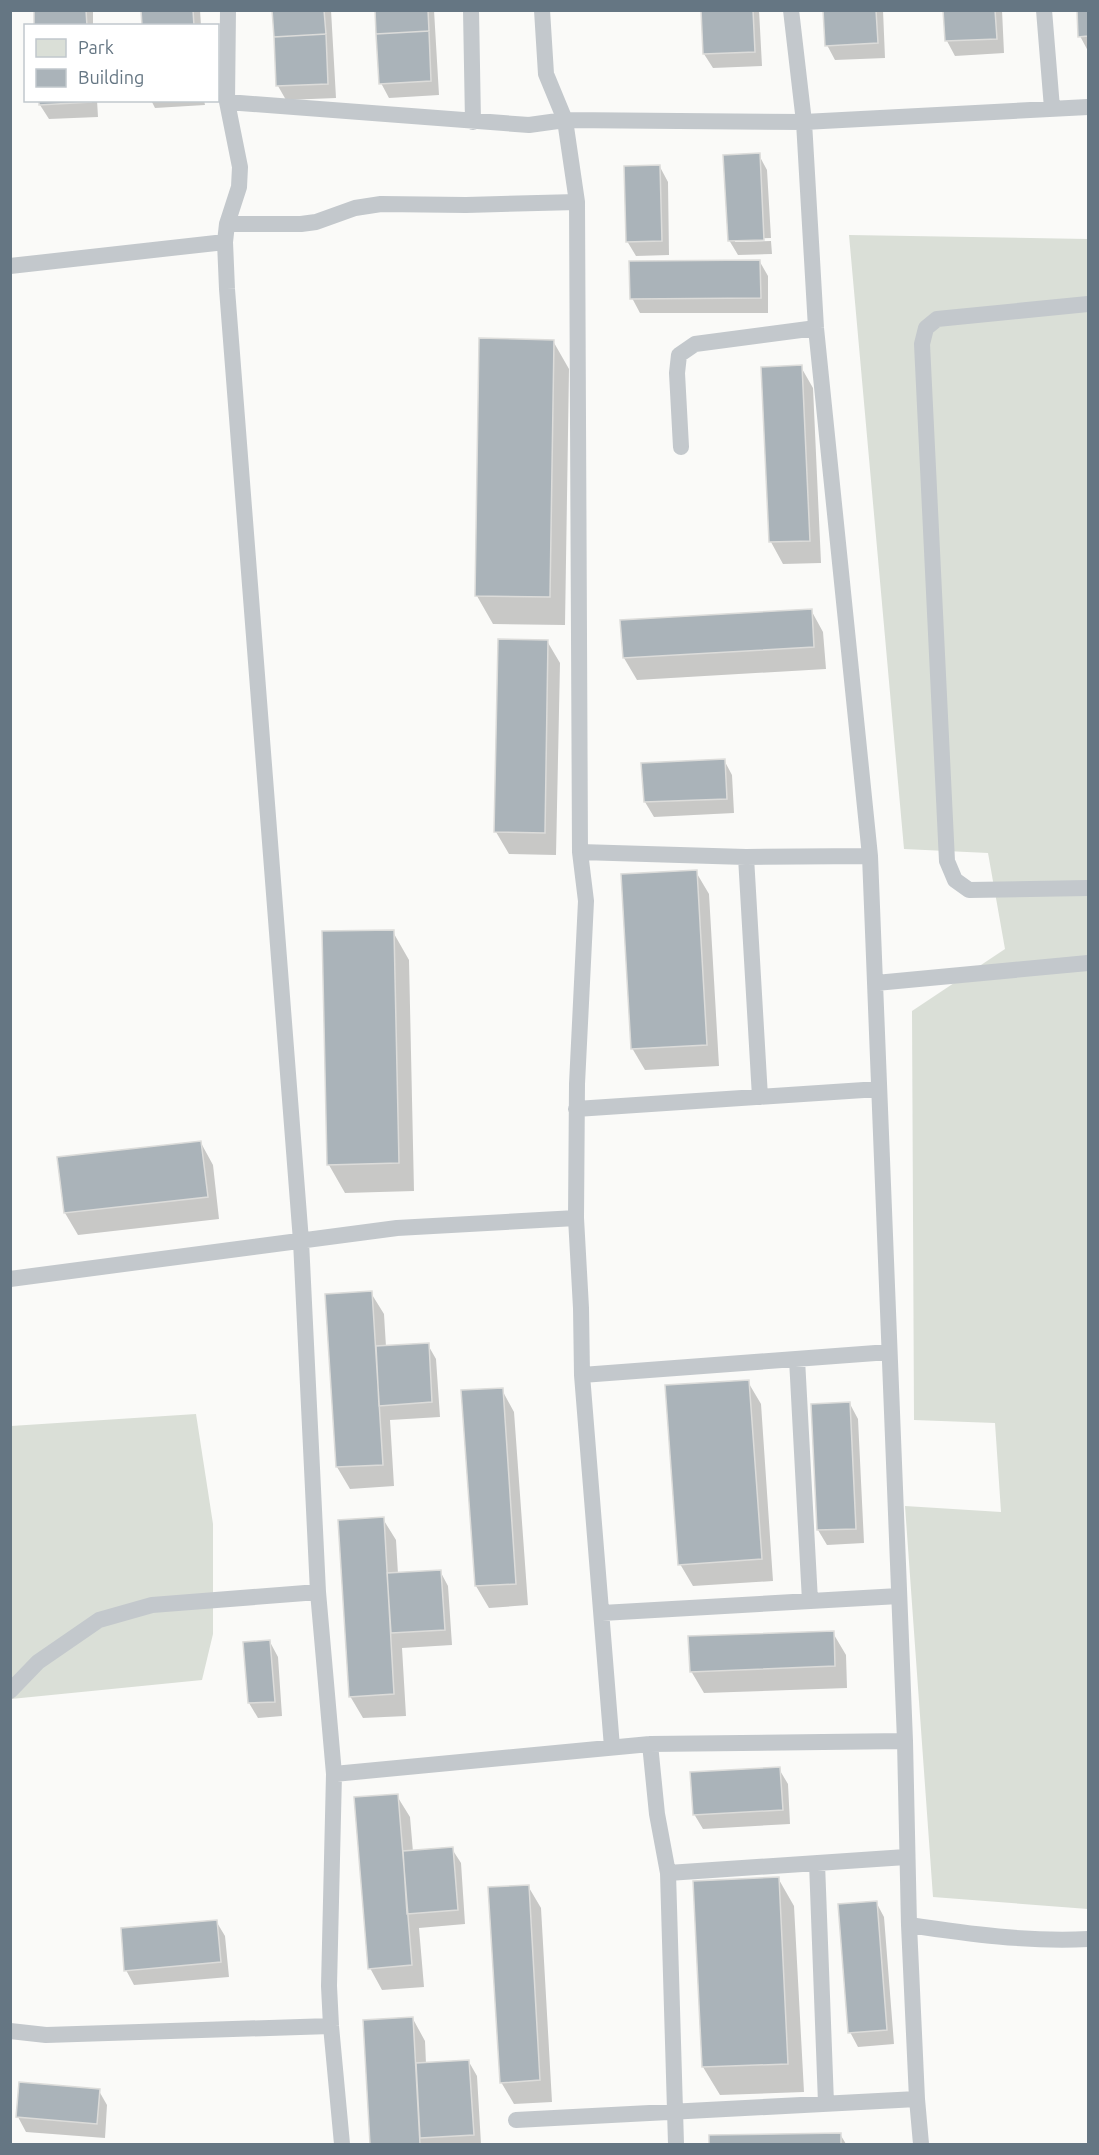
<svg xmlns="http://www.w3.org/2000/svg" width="1099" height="2155" font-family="Ubuntu,sans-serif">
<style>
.green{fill:#dadfd7}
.shadow{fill:#0003}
.building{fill:#aab3b9;stroke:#dcdcda;stroke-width:1.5}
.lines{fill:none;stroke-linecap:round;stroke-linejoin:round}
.service{stroke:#c3c8cc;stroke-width:16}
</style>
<rect width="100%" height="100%" fill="#fafaf8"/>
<!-- green -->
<path class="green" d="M849 235 1088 239V1909L933 1897 905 1506 1001 1512 995 1423 914 1420 912 1011 1005 949 988 853 904 849Z
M196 1414 213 1524V1634L202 1680 11 1699V1426Z"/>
<!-- shadow -->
<path class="shadow" d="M35 10H93V26H36Z
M142 10H200L201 26H143Z
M274 10H331L336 98 286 100 278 86Z
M376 10H434L439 95 389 98 381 83Z
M702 10H759L762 66 713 68 704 54Z
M825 10H883L885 58 835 60 827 45Z
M945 10H1002L1004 53 955 56 947 41Z
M1079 10H1088V51L1080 36Z
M40 100H97L98 117 49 119 40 105Z
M151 100H204L205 105 155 108Z
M759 155 767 170 771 238 735 239V242L771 241 772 254 738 255 729 240Z
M660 167 668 182 669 255 636 256 627 241Z
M760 262 768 276V313H640L632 298Z
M553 341 569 369 565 625 493 624 477 596Z
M801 367 813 388 821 563 783 564 771 542 763 368Z
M811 610 823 632 826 669 637 680 624 658 622 621Z
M547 641 560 663 556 855 509 854 496 832Z
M724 760 732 775 734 813 654 817 645 802 643 764Z
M696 872 709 894 719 1066 645 1070 632 1048Z
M393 932 409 960 414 1191 345 1193 329 1165Z
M201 1143 213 1165 219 1219 78 1235 65 1213Z
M371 1293 384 1314 386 1347 428 1345 436 1359 440 1417 390 1420 394 1486 350 1489 337 1467Z
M748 1382 761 1404 773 1581 693 1586 680 1564Z
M502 1390 514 1412 528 1605 489 1608 476 1586 463 1392Z
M850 1404 858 1419 864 1543 827 1545 818 1530Z
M383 1519 396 1540 398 1574 440 1571 448 1586 452 1645 402 1648 406 1716 363 1718 350 1696Z
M833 1633 846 1655 847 1688 704 1693 691 1671Z
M270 1642 278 1657 282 1716 258 1718 249 1703 245 1643Z
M779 1769 788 1784 790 1824 703 1829 694 1814Z
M397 1796 410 1817 413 1852 452 1849 461 1863 465 1924 419 1928 424 1987 382 1990 370 1968Z
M778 1878 794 1906 804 2092 720 2095 703 2067Z
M528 1886 541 1908 552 2102 514 2104 501 2082Z
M876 1902 884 1917 894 2044 858 2047 850 2032Z
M216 1921 225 1936 229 1977 134 1985 126 1970Z
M413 2019 425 2041 426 2064 469 2062 477 2076 481 2144H371L364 2021Z
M99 2091 107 2105 105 2138 26 2132 18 2117Z
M840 2134 846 2144H711L710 2136Z"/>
<!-- building -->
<path class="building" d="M34 10H86L87 26H34Z
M141 10H193L194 26H142Z
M272 10H324L326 34 274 37Z
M375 10H428L429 31 376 34Z
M701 10H753L755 52 703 54Z
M823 10H876L878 43 825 46Z
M943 10H995L997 39 945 41Z
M1077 10H1088V36L1078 37Z
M429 31 431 81 379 84 376 34Z
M326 34 328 84 276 86 274 37Z
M39 100H90L91 102 39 105Z
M760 153 764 240 728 241 723 155Z
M660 165 662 241 626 242 624 166Z
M760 260 761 298 630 299 629 261Z
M479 338 554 340 550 597 475 596Z
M802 365 810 541 769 542 761 367Z
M812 609 814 647 623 658 620 620Z
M498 639 548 640 545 833 494 832Z
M725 759 727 799 644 802 641 763Z
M697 870 707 1045 631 1049 621 874Z
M394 930 399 1163 327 1165 322 931Z
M201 1141 208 1197 64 1213 57 1157Z
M372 1291 383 1465 336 1467 325 1294Z
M429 1343 432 1402 379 1406 376 1346Z
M749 1380 762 1559 678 1565 665 1385Z
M503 1388 516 1584 475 1586 461 1390Z
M850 1402 856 1529 817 1530 811 1404Z
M384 1517 394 1694 349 1697 338 1520Z
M441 1570 445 1630 391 1633 387 1573Z
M834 1631 835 1666 690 1672 688 1636Z
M270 1640 275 1702 248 1703 243 1642Z
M780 1767 783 1810 693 1815 690 1772Z
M398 1794 412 1965 368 1969 354 1797Z
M453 1847 458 1910 407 1914 403 1851Z
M779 1877 788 2064 702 2067 693 1881Z
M529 1885 540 2080 500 2083 488 1887Z
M877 1901 887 2030 848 2033 838 1904Z
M217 1920 221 1962 124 1971 121 1928Z
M413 2017 420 2144H370L363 2020Z
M469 2060 474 2135 420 2138 416 2063Z
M19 2082 100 2089 97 2124 16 2117Z
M841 2133V2144H709V2135Z"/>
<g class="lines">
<!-- service -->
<path class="service" d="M228 10 227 102 240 167 239 187 227 224 225 242 227 289 301 1241 318 1592 334 1774 329 1986 331 2026 342 2144
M471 10 473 122
M542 10 546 74 565 120 577 202 580 852
M791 10 804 122 816 328 870 856 905 1741 909 1925 917 2099 921 2144
M1044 10 1052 108
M227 102 529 125 565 120 804 122 1088 107
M227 224H301L316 222 355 208 381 204 466 205 577 202
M10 266 225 242
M1088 304 937 319 926 328 922 344 947 861 955 880 969 890 1088 888
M681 447 677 373 679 355 695 344 816 328
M746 857 760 1097
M876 983 1088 963
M576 1109 879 1089
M576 1218 581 1308 582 1375 612 1747
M10 1279 397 1228 576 1218 577 1084 586 901 580 852 746 857 870 856
M797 1359 810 1601
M582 1375 889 1352
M602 1613 899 1596
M10 1691 38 1662 99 1620 152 1605 318 1592
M650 1744 657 1814 668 1873 676 2144
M334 1774 650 1744 905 1741
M817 1863 826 2103
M668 1873 906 1857
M909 1925C969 1934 1028 1942 1088 1939
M10 2031 46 2035 331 2026
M516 2120 917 2099"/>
</g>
<!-- border -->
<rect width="1099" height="2155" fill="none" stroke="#657683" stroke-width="24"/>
<!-- legend -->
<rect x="24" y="24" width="195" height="78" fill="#ffffff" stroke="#c1c8cd" stroke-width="1.5"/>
<rect x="36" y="39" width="30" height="18" fill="#dadfd7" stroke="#c1c8cd" stroke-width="1.5"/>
<text x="78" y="54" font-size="18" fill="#657683">Park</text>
<rect x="36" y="69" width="30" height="18" fill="#aab3b9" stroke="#c1c8cd" stroke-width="1.5"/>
<text x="78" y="84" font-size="18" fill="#657683">Building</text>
</svg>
